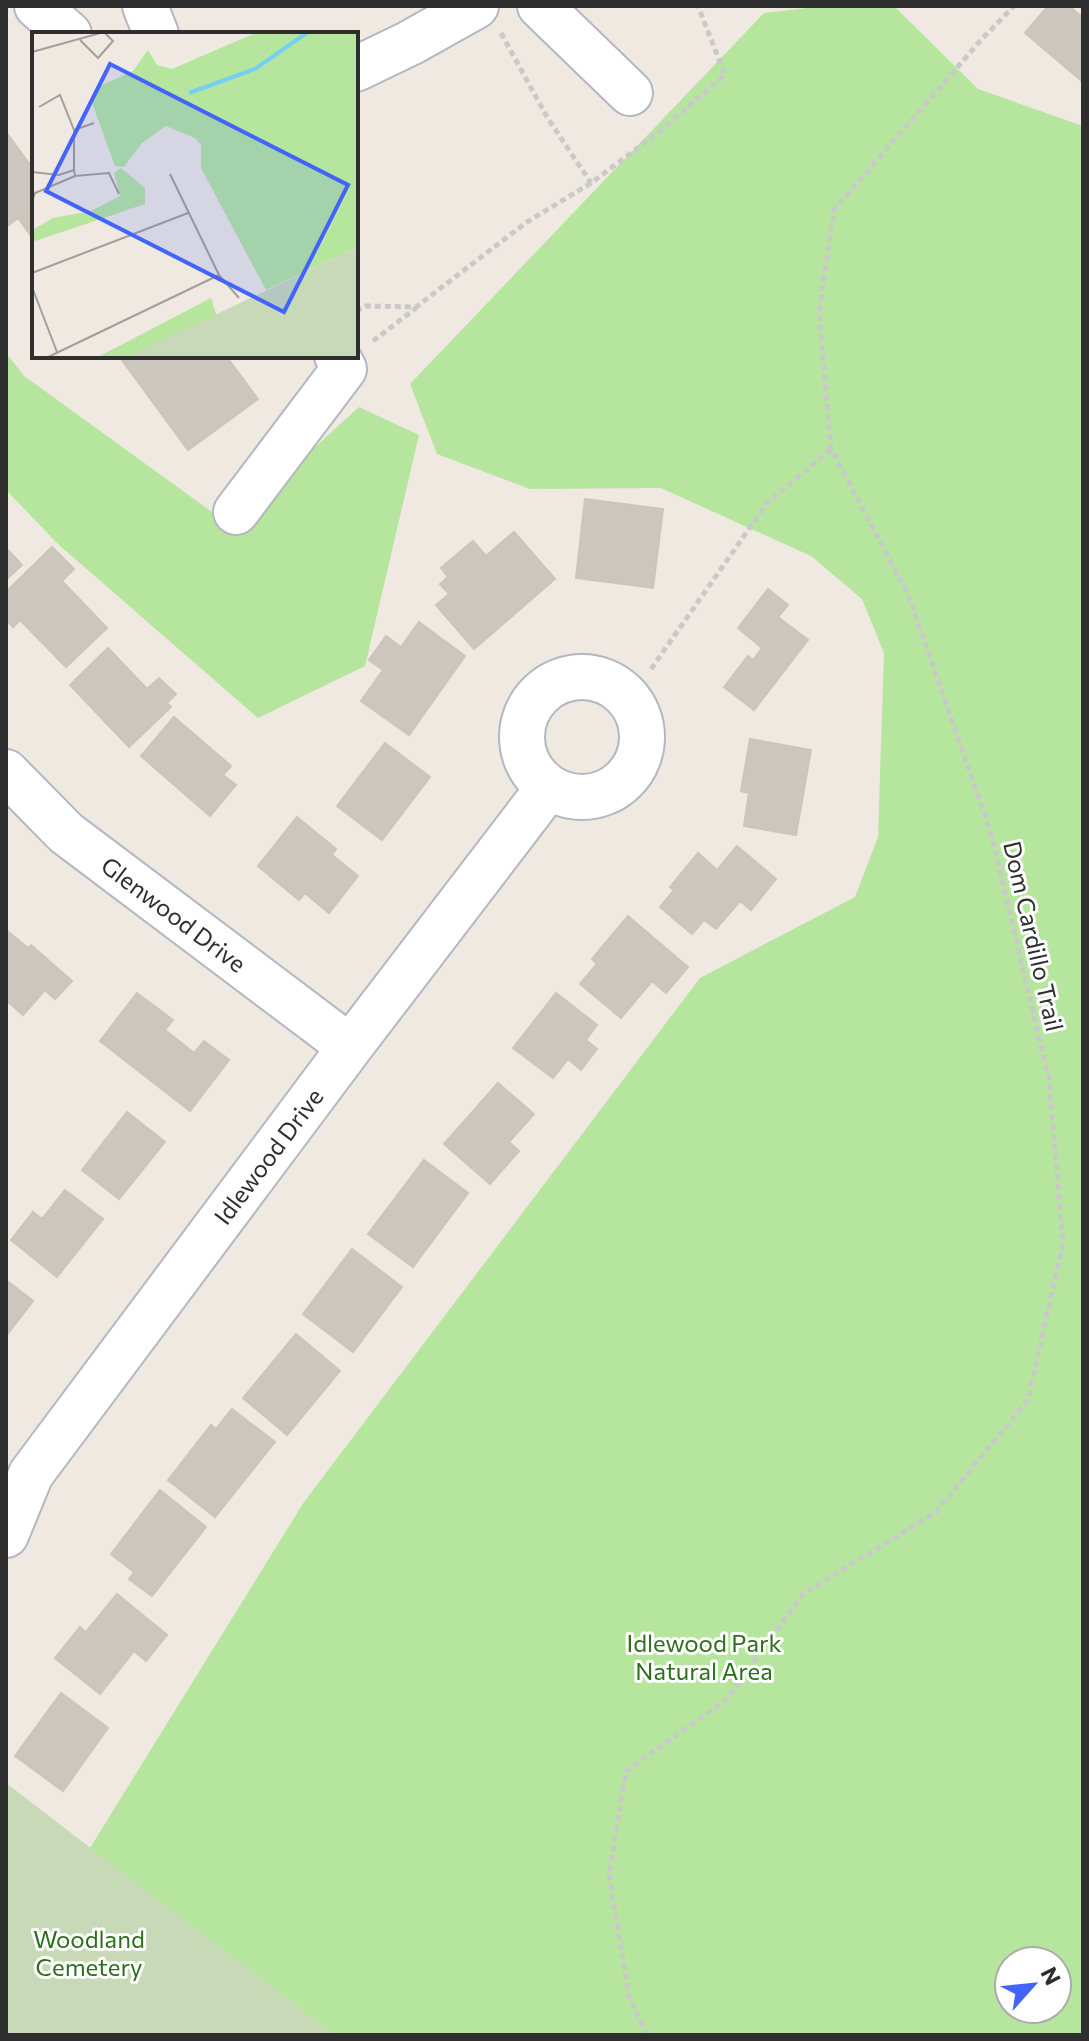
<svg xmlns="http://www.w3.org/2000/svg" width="1089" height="2041" font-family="Commissioner,sans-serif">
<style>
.green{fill:#b6e59e;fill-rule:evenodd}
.cemetery{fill:#c8d9b8}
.building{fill:#cbc7bf;stroke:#cbc5ba;stroke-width:2}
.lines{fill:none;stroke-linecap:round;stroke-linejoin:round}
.minor-casing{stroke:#b4b7c1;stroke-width:48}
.path{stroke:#c9c9c9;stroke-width:5;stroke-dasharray:6 4;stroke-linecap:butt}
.minor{stroke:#fff;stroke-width:44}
.labels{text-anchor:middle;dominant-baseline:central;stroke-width:6;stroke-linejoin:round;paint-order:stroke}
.street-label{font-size:24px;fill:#2e2e2e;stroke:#fff}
.park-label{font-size:24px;fill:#2c6e1b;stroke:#fff}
.inset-river{fill:none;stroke:#75cff0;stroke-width:4}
.inset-road{fill:none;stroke:#a29e99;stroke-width:2}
.view{fill:#4264fb;fill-opacity:0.15;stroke:#4264fb;stroke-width:4}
.inset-edge{fill:none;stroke:#2e2e2e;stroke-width:4}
</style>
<rect width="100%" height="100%" fill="#efe9e1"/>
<!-- green -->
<path class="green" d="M809 6H894L978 89 1083 126V2035H334L90 1848 304 1502 700 978 855 897 878 837 884 653 862 599 811 556 661 488 530 489 437 454 410 384 764 13 807 8ZM1009 1961H1057V2009H1009Z
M6 353 24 376 230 525 359 407 419 435 365 666 258 718 59 545 6 490Z"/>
<!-- cemetery -->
<path class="cemetery" d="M6 1783 334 2035H6Z"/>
<!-- building -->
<path class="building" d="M1048 6H1069L1083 18V82L1025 33Z
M6 132 34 170V240L18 218 6 227Z
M119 356H226L258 399 188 450Z
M585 499 663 509 653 588 576 578Z
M514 532 555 579 474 649 436 605 449 594 440 584 448 577 441 568 473 541 486 556Z
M52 547 74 569 62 581 107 628 66 667 20 620 13 627 6 620V592Z
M6 548 22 565 6 580Z
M768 589 788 605 778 617 808 640 754 710 724 687 748 656 753 660 762 648 738 628Z
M419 622 465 656 409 735 361 701 383 670 369 660 386 636 401 647Z
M108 648 147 689 159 678 176 694 167 703 171 707 129 747 70 685Z
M174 717 231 766 223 775 236 785 210 816 141 756Z
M750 739 811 750 796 835 744 826 749 793 741 791Z
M385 743 430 777 382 840 337 806Z
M297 817 336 849 332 855 358 876 329 913 305 893 299 900 258 866Z
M737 846 776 879 751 910 740 901 716 929 704 920 692 934 660 907 674 890 670 887 698 853 717 870Z
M628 916 688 967 666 993 652 981 621 1018 580 984 597 964 592 959Z
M6 930 28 948 31 945 72 981 55 999 45 990 23 1015 6 1000Z
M137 993 173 1020 165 1030 194 1053 204 1041 229 1060 190 1111 100 1041Z
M556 993 597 1025 586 1040 597 1049 581 1070 568 1059 553 1078 513 1048Z
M498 1083 534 1114 509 1142 519 1151 490 1184 444 1144Z
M127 1112 165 1142 119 1199 82 1170Z
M424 1160 468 1193 413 1267 368 1234Z
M65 1190 103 1219 57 1277 11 1240 33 1212 42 1219Z
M352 1249 402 1287 353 1352 303 1314Z
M6 1280 33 1301 6 1336Z
M296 1334 340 1371 287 1435 243 1398Z
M232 1409 275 1442 215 1517 168 1480 211 1425 216 1429Z
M160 1490 206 1527 152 1596 129 1579 134 1572 111 1554Z
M117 1594 167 1635 146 1661 134 1651 100 1694 55 1658 80 1627 86 1632Z
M61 1693 108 1728 63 1791 15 1756Z"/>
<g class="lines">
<defs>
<path id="minor" d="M37 6 69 34
M145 6 156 34
M540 6 630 93
M356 69 410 43 476 6
M236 512 344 369 337 356
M522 737a60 60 0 1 1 120 0a60 60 0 1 1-120 0Z
M6 772 66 833 350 1047
M6 1535 31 1474 350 1047 548 788"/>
</defs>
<!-- minor casing -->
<use href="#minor" class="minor-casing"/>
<!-- path -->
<path class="path" d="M501 33 547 117 591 183
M356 311 366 306 416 307 527 222 591 183 659 132 725 75 698 6
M373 341 416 308
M651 669 767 503 831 449
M647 2035 629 1997 609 1875 626 1771 726 1700 803 1594 936 1512 1028 1400 1063 1243 1049 1080 991 833 908 594 831 449 819 312 834 210 981 40 1014 6"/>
<!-- minor -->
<use href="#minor" class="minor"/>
</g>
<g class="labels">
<!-- street labels -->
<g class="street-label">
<text transform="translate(174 914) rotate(37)">Glenwood Drive</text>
<text transform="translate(1034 936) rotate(77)">Dom Cardillo Trail</text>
<text transform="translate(268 1156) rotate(-53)">Idlewood Drive</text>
</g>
<!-- park labels -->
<g class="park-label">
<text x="704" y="1642">Idlewood Park<tspan x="704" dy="28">Natural Area</tspan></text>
<text x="89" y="1938">Woodland<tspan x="89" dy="28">Cemetery</tspan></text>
</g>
</g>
<!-- overview -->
<g transform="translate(32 32)">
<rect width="326" height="326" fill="#efe9e1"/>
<path d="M226 0H326V215L234 258 169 136V113L163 106 134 94 110 111 92 135 83 134 60 71 66 55 101 39 116 18 125 33 140 37ZM89 136 113 156V172L0 210V198L21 186 59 179 88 164 82 141ZM179 266 187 291 112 326H64Z" fill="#b6e59e"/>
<path d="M326 215V326H92L164 292Z" fill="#c8d9b8"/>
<path class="inset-river" d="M157 61 223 37 276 0"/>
<path class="inset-road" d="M0 20 72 0 81 9 66 26 48 8M7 75 28 63 42 98M42 138 43 144 77 141 87 162M0 140 27 143 42 138V98L62 91M138 142 187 243 207 266M0 170 3 161 43 144M0 241 156 181M0 255 25 320M14 326 187 243"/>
<path class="view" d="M78 32 316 153 252 280 14 159Z"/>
<rect width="326" height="326" class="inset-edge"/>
</g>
<!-- border -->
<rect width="1089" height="2041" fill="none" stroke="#2e2e2e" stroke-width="16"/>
<!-- north arrow -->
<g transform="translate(1033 1985) rotate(63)"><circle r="38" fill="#ffffff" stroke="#ababab" stroke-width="2"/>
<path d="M0-6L14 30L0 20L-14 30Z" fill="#4264fb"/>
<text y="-12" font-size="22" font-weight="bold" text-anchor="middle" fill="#2e2e2e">N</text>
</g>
</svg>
